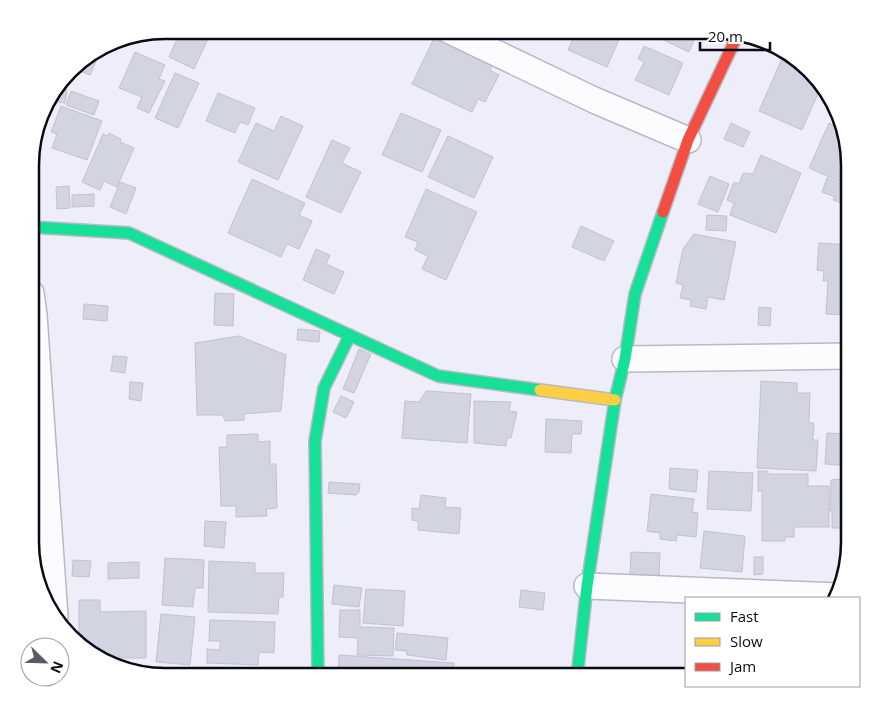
<svg xmlns="http://www.w3.org/2000/svg" width="880" height="707" font-family="'Open Sans',sans-serif">
<style>
.building{fill:#d3d4e2;stroke:#c1c2cd}
.lines{fill:none;stroke-linecap:round;stroke-linejoin:round}
.street-casing{stroke:#b9b9c4;stroke-width:28}
.fast-casing{stroke:#b9b9c4;stroke-width:14}
.slow-casing{stroke:#b9b9c4;stroke-width:14}
.jam-casing{stroke:#b9b9c4;stroke-width:14}
.street{stroke:#fcfcfe;stroke-width:25}
.fast{stroke:#16e098;stroke-width:11}
.slow{stroke:#ffcf43;stroke-width:11}
.jam{stroke:#f24e42;stroke-width:11}
.rim{fill:none;stroke:#0a0a15;stroke-width:2.5}
</style>
<rect width="100%" height="100%" fill="#edeef9"/>
<!-- building -->
<path class="building" d="M181 30H212L194 69 169 57Z
M577 30H610L621 35 607 67 568 50Z
M658 30H698L689 52 655 36Z
M436 34 494 62 490 70 499 75 485 102 478 99 472 112 412 84Z
M644 46 683 63 669 95 635 80 644 62 638 59Z
M102 48 90 75 72 68 76 63Z
M135 52 165 65 159 79 165 81 149 113 137 108 142 97 119 88Z
M783 56 806 65 821 87 802 130 759 111Z
M175 73 199 83 178 128 155 118Z
M56 88 67 90 65 103 53 101Z
M71 91 99 101 94 115 66 105Z
M218 93 255 108 248 125 240 122 235 133 206 121Z
M61 106 102 121 87 160 52 148 57 134 51 132Z
M401 113 441 130 422 172 382 155Z
M281 116 303 126 278 180 238 162 256 123 274 131Z
M841 120 850 164V186L809 168 829 123 837 127Z
M731 123 750 132 743 147 724 139Z
M109 133 121 139 120 142 134 148 117 187 104 181 100 190 82 182 103 134 108 136Z
M448 136 493 157 474 198 428 177Z
M332 140 350 148 342 163 361 172 341 213 306 197Z
M761 155 801 173 776 233 730 215 734 203 727 200 734 182 739 184 743 173 753 174Z
M710 176 729 184 718 212 698 204Z
M827 178 850 188V198L847 205 833 200 835 197 822 192Z
M252 179 305 203 299 215 312 221 299 249 287 244 281 257 228 233Z
M120 182 136 188 126 214 110 207Z
M69 186 70 208 57 209 56 187Z
M426 189 477 212 446 280 422 269 428 256 415 250 418 242 405 237Z
M94 194V206L72 207V195Z
M707 215 727 216 726 231 706 230Z
M581 226 614 241 604 261 572 247Z
M694 234 736 242 724 300 708 297 706 309 690 306 691 300 680 298 683 285 676 283 683 249Z
M819 243 850 245V315L826 314 828 281H823L824 271 817 270Z
M316 249 330 255 326 264 344 272 334 294 303 280Z
M215 293 234 294 233 326 214 325Z
M84 304 108 306 107 321 83 319Z
M759 307 771 308 770 326 758 325Z
M298 329 320 331 319 342 297 340Z
M239 336 286 355 281 411 244 414V420L225 421 223 415H197L195 343Z
M359 349 371 354 354 393 343 389Z
M113 356 127 357 125 373 111 371Z
M761 381 797 383V393H810L809 423H814L813 440H818L816 471 757 468Z
M130 382 143 383 141 401 129 399Z
M426 391 471 394 467 443 402 438 405 401 419 402Z
M341 396 354 402 346 418 333 412Z
M846 396H850V414L845 413Z
M474 401 511 402 509 411 517 412 511 438H507L506 446 474 443Z
M546 419 582 421 581 434H572L571 453 545 452Z
M827 433 850 434V466L825 464Z
M258 434V442L270 441V464H276L277 508 266 509 267 516 236 517V506H221L219 447H227V435Z
M670 468 698 470 696 492 669 489Z
M709 471 753 473 751 511 707 509Z
M758 471H768V474H808V486H829V527H794V537H785V541H762V491H758Z
M839 479H850V532H840V528H832V510L830 511 831 480Z
M329 482 360 484 359 492 356 495 328 493Z
M651 494 694 499 692 512 698 513 696 537 677 535 676 541 660 539V533L647 531Z
M421 495 446 498 445 507 461 508 459 534 418 530V521L412 520V508L419 509Z
M205 521 226 522 224 548 204 546Z
M704 531 745 536 742 572 700 568Z
M36 550 37 572H36L30 551Z
M631 552 660 553 659 578 630 574Z
M841 554 849 555 845 571 840 570Z
M754 557H763V574L754 575Z
M165 558 204 560 203 588H195L193 607 162 605Z
M73 560 91 561 89 577 72 576Z
M209 561 255 563V573H284L283 597H279L278 614 208 612Z
M139 562V578L108 579V563Z
M334 585 362 588 359 607 332 604Z
M366 589 405 591 403 626 363 623Z
M521 590 545 593 543 610 519 607Z
M79 600H100V612L146 611V658H100L79 646Z
M340 610H360V627L394 628 393 656 357 655 358 638 339 637Z
M161 614 195 617 190 665 156 662Z
M210 620 275 622 274 653 259 652 258 665 207 663V649L220 650V641H209Z
M397 633 448 638 446 660 407 655V651L395 650Z
M339 655 454 663 453 677H338Z"/>
<g class="lines">
<defs>
<path id="street" d="M448 30 594 100 688 140
M31 293 34 315 55 617
M625 359 850 356
M587 586 839 596"/>
<path id="fast" d="M31 227 129 233 438 376 540 390
M318 677 315 441 324 388 350 335
M577 677 587 586 615 400 625 359 635 294 663 212"/>
<path id="slow" d="M540 390 615 400"/>
<path id="jam" d="M663 212 688 140 738 34"/>
</defs>
<!-- street casing -->
<use href="#street" class="street-casing"/>
<!-- fast casing -->
<use href="#fast" class="fast-casing"/>
<!-- slow casing -->
<use href="#slow" class="slow-casing"/>
<!-- jam casing -->
<use href="#jam" class="jam-casing"/>
<!-- street -->
<use href="#street" class="street"/>
<!-- fast -->
<use href="#fast" class="fast"/>
<!-- slow -->
<use href="#slow" class="slow"/>
<!-- jam -->
<use href="#jam" class="jam"/>
</g>
<!-- crop -->
<path d="M0 0H880V707H0ZM165 39H715A126 126 0 0 1 841 165V542A126 126 0 0 1 715 668H165A126 126 0 0 1 39 542V165A126 126 0 0 1 165 39Z" fill="#fff" fill-rule="evenodd"/>
<path class="rim" d="M165 39H715A126 126 0 0 1 841 165V542A126 126 0 0 1 715 668H165A126 126 0 0 1 39 542V165A126 126 0 0 1 165 39Z"/>
<!-- legend -->
<rect x="685" y="597" width="175" height="90" fill="#ffffff" stroke="#9d9da1"/>
<rect x="695" y="613" width="25" height="8" fill="#16e098" stroke="#9d9da1"/>
<text x="730" y="622" font-size="15" fill="#0a0a15">Fast</text>
<rect x="695" y="638" width="25" height="8" fill="#ffcf43" stroke="#9d9da1"/>
<text x="730" y="647" font-size="15" fill="#0a0a15">Slow</text>
<rect x="695" y="663" width="25" height="8" fill="#f24e42" stroke="#9d9da1"/>
<text x="730" y="672" font-size="15" fill="#0a0a15">Jam</text>
<!-- north arrow -->
<g transform="translate(45 662) rotate(113)"><circle r="24" fill="#ffffff" stroke="#9d9da1"/>
<path d="M0-4L9 19L0 12L-9 19Z" fill="#595a65"/>
<text y="-8" font-size="14" font-weight="bold" text-anchor="middle" fill="#0a0a15">N</text>
</g>
<!-- scale -->
<path d="M700 42v8h70v-8" fill="none" stroke="#0a0a15" stroke-width="2.5"/>
<text x="708" y="42" font-size="15" fill="#0a0a15" stroke="#ffffff" stroke-width="4" paint-order="stroke">20 m</text>
</svg>
